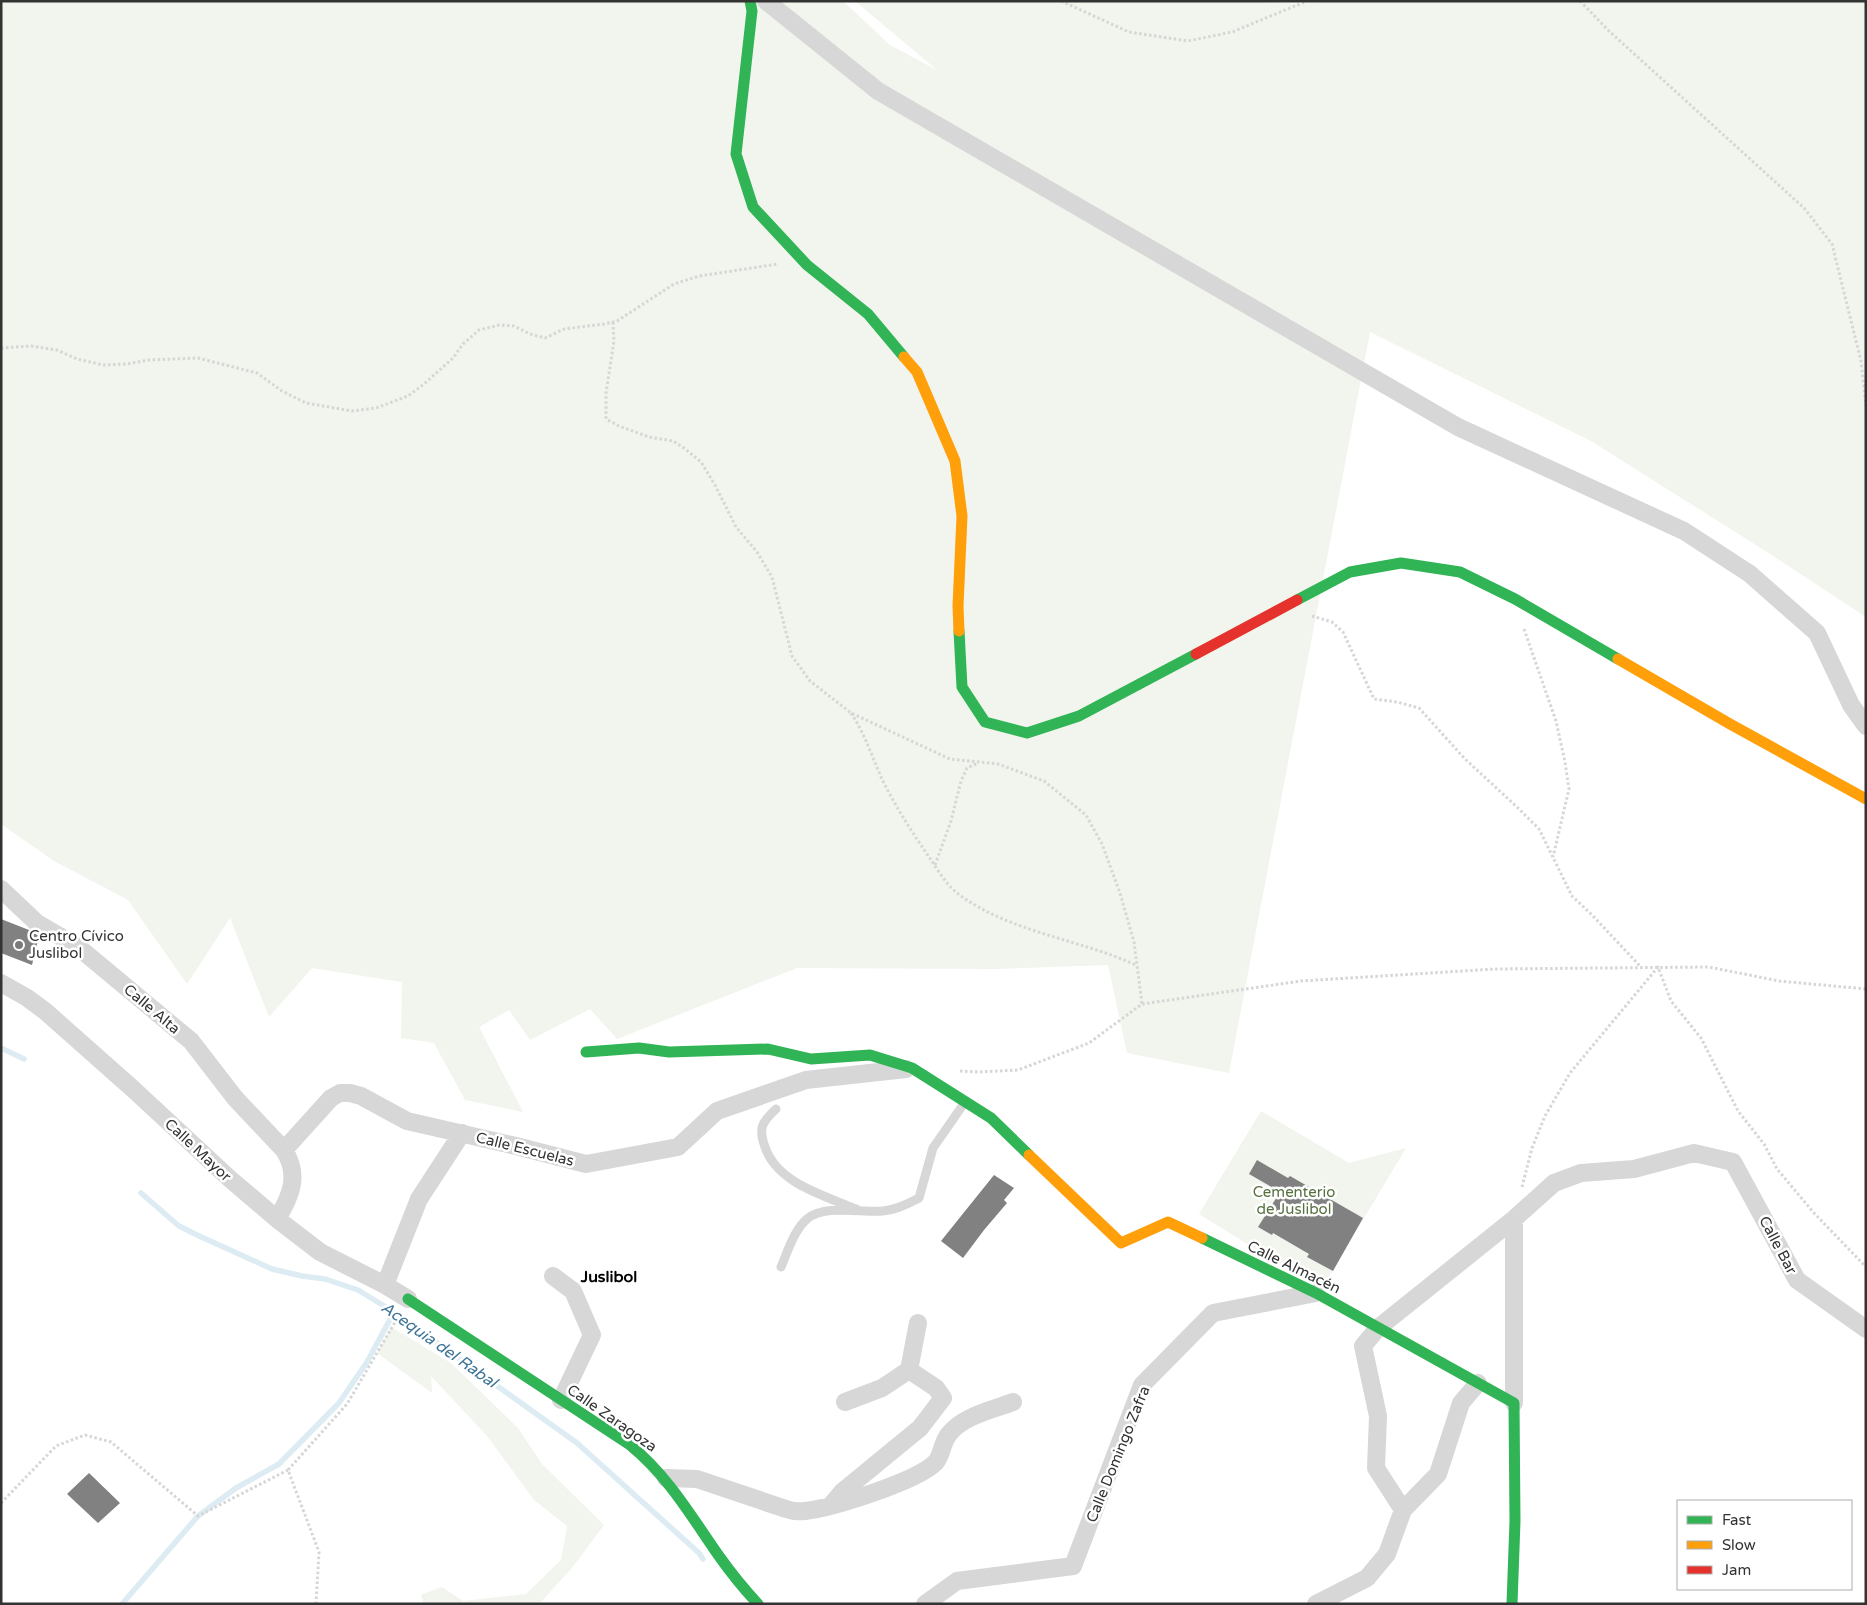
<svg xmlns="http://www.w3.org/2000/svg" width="1867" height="1605" font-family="'Varela Round',sans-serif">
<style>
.green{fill:#f1f5ed}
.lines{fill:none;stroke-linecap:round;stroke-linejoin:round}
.stream{stroke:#ddebf3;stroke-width:5.5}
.building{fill:#818181}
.path{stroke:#d6d6d6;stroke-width:3;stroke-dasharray:2.5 2.5;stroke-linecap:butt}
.lane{stroke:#d7d7d7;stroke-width:9}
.street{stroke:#d7d7d7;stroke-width:18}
.fast{stroke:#30b455;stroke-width:11}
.slow{stroke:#ff9f0a;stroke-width:11}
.jam{stroke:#e5322d;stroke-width:11}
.poi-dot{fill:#7a7a7a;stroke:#fff;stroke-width:2}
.labels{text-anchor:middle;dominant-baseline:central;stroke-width:5;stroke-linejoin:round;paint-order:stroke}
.poi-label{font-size:15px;fill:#333;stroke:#fff;text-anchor:start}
.street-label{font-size:15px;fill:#333;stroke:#fff}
.park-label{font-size:15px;fill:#56703f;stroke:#fff}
.neighbourhood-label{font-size:16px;font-weight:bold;fill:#000;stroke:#fff}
.water-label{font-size:16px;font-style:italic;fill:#3f7597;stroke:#fff}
</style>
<rect width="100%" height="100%" fill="#fff"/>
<!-- green -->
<path class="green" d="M1 1H843L890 45 937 70 855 1H1245L1301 4 1324 1H1866V617L1767 552 1591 441 1370 332 1229 1073 1127 1053 1108 965 998 969 797 968 617 1039 590 1009 530 1040 509 1010 479 1027 523 1112 465 1100 434 1043 401 1038 402 982 312 968 269 1017 230 918 187 984 128 900 54 861 1 824Z
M1261 1111 1349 1163 1406 1148 1321 1290 1199 1214Z
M391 1327 451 1363 518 1428 542 1464 604 1525 572 1568 539 1604H424L421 1595 442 1587 463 1601 526 1594 561 1560 567 1526 534 1500 487 1436 431 1376 432 1393 377 1353Z"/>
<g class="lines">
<!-- stream -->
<path class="stream" d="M1 1048 24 1059
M141 1193 179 1226 197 1235 272 1269 302 1276 325 1279 358 1290 394 1312 577 1443 699 1553 703 1559
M122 1604 198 1516 236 1488 279 1464 339 1403 367 1362 394 1312"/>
</g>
<!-- building -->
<path class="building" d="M1 919 29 930 39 936 32 965 1 953Z
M1257 1160 1288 1178 1290 1176 1363 1218 1333 1271 1307 1257 1309 1254 1273 1233 1272 1235 1258 1227 1280 1192 1249 1174Z
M994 1175 1014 1188 1004 1200 1007 1203 984 1230 963 1258 941 1241Z
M89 1473 120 1503 98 1523 67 1494Z"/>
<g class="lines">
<!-- path -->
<path class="path" d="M1061 1 1129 32 1188 41 1232 32 1307 1
M1580 1 1609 31 1804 208 1832 244 1861 361 1866 406
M613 322 614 341 606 393V419L619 426 649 437 673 441 684 448 701 462 715 485 736 527 757 552 772 577 792 656 810 681 851 713 950 759 998 764 1044 781 1086 815 1102 844 1120 893 1134 942 1142 1004
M1 348 31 346 57 350 77 359 103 365 126 364 149 360 198 358 257 373 282 391 306 403 352 411 376 408 408 396 424 384 453 358 463 344 479 330 499 325 514 326 530 334 545 338 564 329 604 324 617 321 674 284 699 276 778 264
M1312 616 1332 622 1343 632 1374 699 1397 702 1419 708 1465 759 1517 807 1539 829 1572 896 1593 916 1640 966
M1524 629 1556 721 1565 762 1569 789 1553 857
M851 713C865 734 872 757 882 779 895 806 912 832 929 857 937 869 946 884 957 893 1008 932 1079 939 1136 965
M935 865 951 821 961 781 967 768 978 763
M960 1071 978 1072 1018 1070 1089 1043 1142 1004 1301 981 1495 969 1709 967 1779 981 1866 989
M1522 1187 1532 1148 1545 1116 1570 1073 1658 967 1671 1001 1701 1038 1738 1111 1764 1144 1777 1169 1814 1213 1866 1267
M1 1503 56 1446 85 1435 111 1442 198 1516 288 1470
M316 1604 319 1552 288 1470 347 1404 398 1317"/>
<!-- lane -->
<path class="lane" d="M776 1109C762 1122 758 1128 765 1147 777 1183 823 1195 856 1209
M781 1267C788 1251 794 1230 807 1219 824 1204 862 1213 883 1211 896 1210 908 1204 919 1198L933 1148 965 1102"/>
<!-- street -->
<path class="street" d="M766 1 878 91 1458 427 1684 531 1750 574 1817 633 1851 705 1866 726
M1 889 37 923 78 947 191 1041 235 1098 284 1150
M1 983 26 997 45 1011 133 1089 230 1179 277 1219 320 1252 385 1285 408 1299
M277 1219C291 1196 300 1175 284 1150L331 1098 340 1093H350L361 1096 407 1121 516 1146 586 1164 678 1147 717 1111 806 1080 906 1069
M1514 1219V1403
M553 1276 573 1291 592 1335 561 1400
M385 1285 419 1199 462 1133
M845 1402 882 1388 909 1370 918 1323
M666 1478 697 1479 786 1509C792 1511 798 1512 805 1511 832 1508 918 1481 936 1462 942 1455 942 1442 949 1434 963 1416 992 1410 1013 1402
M831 1505 842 1492 920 1428 943 1398 936 1388 909 1370
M1403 1510 1376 1468 1378 1416 1363 1346 1378 1328 1514 1219 1554 1183 1581 1173 1634 1169 1694 1153 1733 1162 1797 1280 1866 1329
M925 1604 957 1581 1073 1566 1142 1385 1213 1313 1316 1293
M1316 1604 1367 1578 1387 1554 1403 1510 1438 1474 1461 1403 1478 1383"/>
<!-- fast -->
<path class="fast" d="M750 1 752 11 736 154 753 207 807 265 868 314 904 357
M1297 600 1350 572 1401 563 1460 572 1515 599 1618 659
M959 631 962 687 985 722 1027 733 1079 716 1196 654
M586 1052 639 1048 669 1052 768 1049 811 1059 870 1055 912 1068 991 1118 1029 1155
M1202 1238 1316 1293 1514 1403 1515 1521 1512 1604
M408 1299 630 1445C668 1476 691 1516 719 1556 731 1573 744 1589 758 1604"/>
<!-- slow -->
<path class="slow" d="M904 357 917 372 955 461 962 516 958 606 959 631
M1618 659 1730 724 1866 799
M1029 1155 1121 1243 1168 1222 1202 1238"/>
<!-- jam -->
<path class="jam" d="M1196 654 1297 600"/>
</g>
<!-- markers -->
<circle class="poi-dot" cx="19" cy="945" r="5"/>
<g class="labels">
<!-- poi labels -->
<g class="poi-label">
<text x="29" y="936">Centro Cívico<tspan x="29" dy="17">Juslibol</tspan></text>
</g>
<!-- street labels -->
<g class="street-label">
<text transform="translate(152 1009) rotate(40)">Calle Alta</text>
<text transform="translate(525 1149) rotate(14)">Calle Escuelas</text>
<text transform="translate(198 1150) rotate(43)">Calle Mayor</text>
<text transform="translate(1778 1245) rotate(62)">Calle Bar</text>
<text transform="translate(1294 1267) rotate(26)">Calle Almacén</text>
<text transform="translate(612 1418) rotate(35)">Calle Zaragoza</text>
<text transform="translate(1118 1454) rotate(-68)">Calle Domingo Zafra</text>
</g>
<!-- park labels -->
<g class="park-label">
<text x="1294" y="1192">Cementerio<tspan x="1294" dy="17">de Juslibol</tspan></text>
</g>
<!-- neighbourhood labels -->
<g class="neighbourhood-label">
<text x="609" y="1277">Juslibol</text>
</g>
<!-- water labels -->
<g class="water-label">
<text transform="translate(439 1345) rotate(35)">Acequia del Rabal</text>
</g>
</g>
<!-- border -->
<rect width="1867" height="1605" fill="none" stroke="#333333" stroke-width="5"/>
<!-- legend -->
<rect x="1677" y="1500" width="175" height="90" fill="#ffffff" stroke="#adadad"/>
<rect x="1687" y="1516" width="25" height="8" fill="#30b455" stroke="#adadad"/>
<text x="1722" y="1525" font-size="15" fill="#333333">Fast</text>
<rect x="1687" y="1541" width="25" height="8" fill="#ff9f0a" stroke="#adadad"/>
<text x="1722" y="1550" font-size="15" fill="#333333">Slow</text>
<rect x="1687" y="1566" width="25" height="8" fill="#e5322d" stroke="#adadad"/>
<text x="1722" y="1575" font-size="15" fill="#333333">Jam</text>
</svg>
